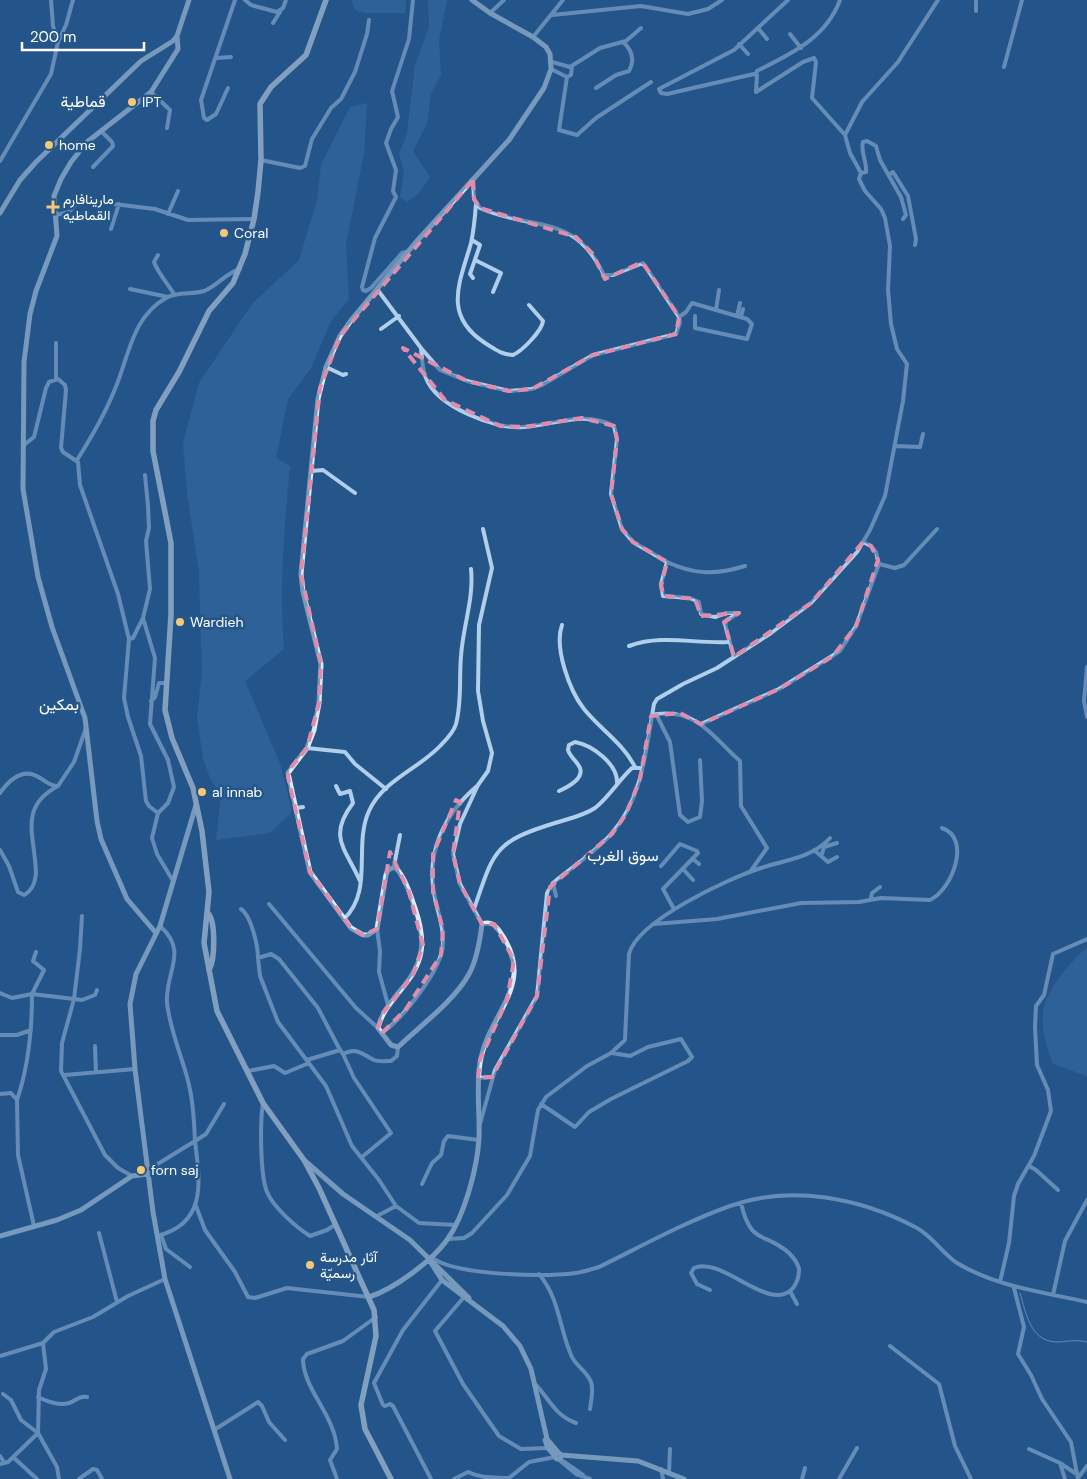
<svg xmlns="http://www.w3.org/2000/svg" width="1087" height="1479" font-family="'DM Sans',Vazirmatn,sans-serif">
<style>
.green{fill:#3970a7}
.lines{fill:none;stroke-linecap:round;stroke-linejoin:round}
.stream{stroke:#a6c9eb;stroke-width:1}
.street{stroke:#b1ceea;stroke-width:4}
.secondary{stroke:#dceaf8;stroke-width:5}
.primary{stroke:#f5f9fe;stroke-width:5.5}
.marked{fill:none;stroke:#e08cad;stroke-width:4;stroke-dasharray:10 6;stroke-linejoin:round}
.poi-dot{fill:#f4c975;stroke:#24568a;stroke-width:2}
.labels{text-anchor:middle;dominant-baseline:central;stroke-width:5;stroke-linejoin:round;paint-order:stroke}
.poi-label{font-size:14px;fill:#fff;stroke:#24568a;text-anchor:start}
.quarter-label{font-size:16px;fill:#fff;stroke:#24568a}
</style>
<rect width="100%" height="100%" fill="#24568a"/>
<!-- green -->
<path class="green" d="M351 0H406L405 13H365L355 10Z
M428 0H447L439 40 441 75 431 94 427 123 413 151 430 177 419 193 407 202 400 197 404 171 399 154 407 134 415 65 429 27Z
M367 103 364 153 346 244 349 299 331 321 311 368 288 399 276 458 290 466C284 527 279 587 284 649L245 681 281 766 292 812 270 833 216 840 221 796 210 778 203 759 197 716 202 673 199 572 187 492 183 443 199 383 252 304 299 260 317 200 321 165 350 107Z
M1087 948V1076L1053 1064C1046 1047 1040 1024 1044 1007 1048 989 1073 958 1087 948Z"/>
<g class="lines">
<!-- stream -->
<path class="stream" d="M1020 1293C1026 1313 1030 1340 1055 1342 1067 1342 1075 1339 1087 1342"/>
<!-- street -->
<path class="street" d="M51 0 53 26 58 42
M245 0 251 5 277 12 283 8 286 0
M976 11V0
M490 13 504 0
M552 15 641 6 688 14 708 9 722 0
M273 23 280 12
M758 28 767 39
M790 34 801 48
M533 37 563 0
M739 44 748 54
M217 58 231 57
M552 62 570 67 600 48 626 41 641 28
M1004 67 1022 0
M551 69 567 77 559 130 577 135 596 118 651 82
M756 74 757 71C791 54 826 38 840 0
M567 77 571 75 572 66
M228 88 216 114 207 120 204 118 201 100 235 0
M596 88 616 75 629 71C635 60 632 50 623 42
M151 92 170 110 167 128
M756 92 757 75 754 74 667 94 661 93 659 89 734 50 788 0
M756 92 803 62 814 58 816 62 812 98 845 135
M261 160 300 168 305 166 312 139 331 108 341 99 355 72 367 34 369 20
M0 161 51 74 58 42 66 25 73 0
M93 167 113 146 112 142 102 132
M861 173 866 172C867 161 860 151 863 142L867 141 876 146 880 160 901 197 906 215 903 219
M890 174 893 172 908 196 916 239 915 245
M476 204C475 217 474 230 471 243 460 282 442 315 485 343 495 349 500 354 513 355 522 351 542 331 543 321L529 305
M168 214 178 191
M56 215 69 212 80 200 155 209 188 220 254 219
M111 229 119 204
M472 240 480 245 470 274 473 278
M406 252 402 253 371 288 366 291 363 290 362 287 375 238 396 197 393 191 396 170 386 143 391 129 398 117 392 91 409 39 413 0
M158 255 154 262C158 273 168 284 174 294
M475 260 501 273 493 292
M130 289 168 297
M377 289 421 348 440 370 467 381 509 391 532 389 542 385 593 355 676 334 680 322 679 317 643 263 613 275H604C573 211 533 232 480 208L474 199 473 180
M716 310 719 290
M737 316 740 303
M679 317 686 312 692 303 747 319 752 324 747 339 695 328V316
M741 317 743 309
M381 329 399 316
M421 348C422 358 422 369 426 378 437 407 496 430 524 427 555 425 585 410 614 426L617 439 611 494 622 529 633 542 667 562 661 584 663 596 690 598 699 602 701 614 715 617 726 613H739L727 620 725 624 734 657
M326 367 343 375 346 374
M56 379V343
M24 445 34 437 46 388 49 382 58 379 65 385 66 390 61 448 63 452 78 462 80 485 118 594 129 639 124 698 128 717 141 756 146 801 149 806 158 813
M895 446 920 447 923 434
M77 460C91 438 105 414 115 389 129 356 132 317 166 298 178 291 191 295 204 291 217 286 226 273 240 269
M311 471 323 470 355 493
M667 562C695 575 716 575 745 566
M879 564 895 568 904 565 937 529
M143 618 155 658 150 724 168 760 174 787 168 803 158 813 152 838 157 854 173 881
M562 625C554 647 569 690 584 709 600 729 623 743 635 767
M129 639 133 638 143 618 150 589 146 541 149 528 148 506 145 475
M629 646C662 634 695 644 728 642
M1087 667 1084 701 1087 717
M151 701 155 697 159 683H165
M656 714 670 742 680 815 688 822 700 817 702 801 700 760
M658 714C697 709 713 737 740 761L741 806 767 848 750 872
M701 724 779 689 840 651 856 626 879 564 876 552 871 546 863 542
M307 748 345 752 355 764 386 789
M336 786 340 794 350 791 353 803C327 837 346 849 360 881
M559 791C568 787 584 779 580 768 577 761 570 757 568 750L569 745 575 742C592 745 618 764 617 783
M0 793C10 779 24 767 40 778 47 782 50 786 58 786L74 762 86 728
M296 808 303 807
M0 850 9 866 18 892 24 895C33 890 35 882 36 873 35 836 18 807 58 786
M814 850 828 862 837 857
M822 854 824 847 837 843
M693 859 699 864
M394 866 400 835
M661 866 680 844 697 851 698 853 663 889 674 909
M683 869 693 880
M553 883 556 896
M871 898 872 893 880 887
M269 904 356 1008 378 1028
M241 909C251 915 258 946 258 958
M474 909C494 851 493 842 555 823 568 819 583 816 595 808 609 797 618 781 632 768H642
M82 916 80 949 74 999 82 1000 95 995 97 990
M344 919C374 890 353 846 369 811 383 780 419 769 441 745 446 740 454 731 456 724 462 701 459 678 461 656 463 626 474 599 471 569
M482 924 460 884 453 854 460 824 478 785 488 771 492 753 483 721 478 691 479 625 492 568 483 529
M654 924 717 919 801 903 859 902 881 898 930 900C952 890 972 838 942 828
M377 929 380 951 379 972 388 1005
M36 952 33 961 44 970 32 994 74 999 62 1043 61 1071 105 1155 118 1168 132 1176
M0 993 12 998 32 994C32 1030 29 1065 17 1100
M382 1033C402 1019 443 969 443 943 444 927 438 913 435 898 425 855 443 815 477 786
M0 1035H17L31 1030
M95 1046 96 1072
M340 1050 318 1008 279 959 271 954 258 958 260 976 278 1022 326 1086 352 1146 379 1180 396 1206 377 1216
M343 1054 354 1078 391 1133 362 1157
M307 1060 340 1050 343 1054C358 1047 361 1054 374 1060 379 1062 386 1061 391 1061L397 1056 398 1047
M248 1071 274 1066 285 1073 309 1063
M65 1075 135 1069
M478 1078 492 1077
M0 1094 11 1093 17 1100 18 1155 34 1226
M263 1103C260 1121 260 1175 267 1192 274 1208 296 1227 310 1236L327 1230 336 1224
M541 1104 575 1127 589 1112 611 1099 688 1061 692 1057 681 1039 648 1047 630 1056 612 1053
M480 1124 495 1070 537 996 547 893 553 883C572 867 596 852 612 833 643 798 646 748 654 704L657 699 683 684 717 668 771 633 811 603 857 552 870 530 885 496 903 401 907 364 897 349 891 324 888 290 890 246 885 218 881 209 865 191 859 179 861 173 850 153 845 135 862 102 898 62 938 0
M1029 1166 1036 1170 1058 1190
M148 1170 195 1141C194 1120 193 1098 187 1077 180 1052 170 1029 167 1003 165 971 189 952 160 926
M422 1184 432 1163 441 1155 444 1141 448 1136 479 1140
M196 1206 205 1230 235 1272 248 1297 255 1298 287 1288 369 1297
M396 1206 419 1223 456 1225
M99 1233 117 1302
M161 1235 166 1249 190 1267
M157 1236C207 1224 200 1182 195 1141L206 1134 224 1104
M448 1239 464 1238 472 1233 507 1195 530 1156 538 1110 546 1097 587 1066 611 1053 625 1040 629 954C637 921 729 878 761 868 785 860 812 858 830 838
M431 1257C455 1276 545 1277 576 1273 584 1272 592 1269 599 1267 642 1246 685 1222 730 1206 791 1184 861 1198 917 1228 933 1237 942 1253 957 1263 997 1287 1043 1292 1087 1302
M539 1274C560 1299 559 1329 572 1357 576 1366 587 1371 591 1382 594 1390 591 1400 590 1409
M1000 1282 1009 1243 1014 1196 1018 1184 1034 1156 1051 1111 1048 1090 1037 1065 1035 1027 1036 1006 1044 995 1053 954 1087 939
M1014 1288 1024 1327 1018 1354 1031 1375 1042 1399 1071 1442 1078 1479
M710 1290 697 1284 691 1273 694 1268C722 1255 770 1315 793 1288 797 1283 799 1276 799 1269 798 1264 793 1257 789 1253 764 1231 751 1246 741 1203
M790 1291 797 1304
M1053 1295 1065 1241 1087 1200
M464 1297 435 1331 463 1384 499 1436 521 1449 548 1448
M43 1343 46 1369 39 1390 38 1433 57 1467 59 1479
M890 1346 939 1384 955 1446 971 1479
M0 1356 43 1343 54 1332 93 1317 128 1296 165 1279
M535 1384C549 1398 555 1416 576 1423
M38 1397C46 1401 59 1406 69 1403 76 1401 79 1395 87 1397
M214 1430 258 1402 262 1406 269 1422 285 1440
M1029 1449 1060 1463 1065 1479
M0 1456 4 1462
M13 1457 37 1479
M558 1459 576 1474 590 1479
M560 1459 583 1475
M1060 1463 1075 1473
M0 1464 8 1462 38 1433 21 1420 11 1400 3 1394
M661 1469 663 1479
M669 1473 670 1449
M1078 1478 1087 1466
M79 1479 93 1469 97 1470 102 1479
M337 1479 330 1460 337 1449C335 1415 303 1389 303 1359L307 1354 343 1341 376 1317
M431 1479 393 1406 390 1404 385 1406 383 1405 374 1383 403 1330 442 1280
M454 1479 468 1472C483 1479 494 1477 509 1478L529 1462 555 1457
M802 1479 805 1468
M839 1479 857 1448"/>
<!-- secondary -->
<path class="secondary" d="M0 213 20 180 36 162 141 61 173 41 177 36 189 0
M196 805 160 926 136 974 130 1004 135 1069 153 1212 165 1279 230 1479
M156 933 127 899 101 839 97 821 85 718 52 627 38 577 23 489 24 362 30 314 36 291 57 236 54 196 61 179 71 162 87 142 151 92 178 49 177 36
M304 1160 343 1194 410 1240 469 1298
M0 1236 57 1220 81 1210 132 1176 148 1174
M428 1258 442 1280 503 1326 520 1346 531 1369 547 1439 558 1452
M369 1297C394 1289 432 1261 447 1240 465 1215 477 1168 479 1139 480 1113 476 1088 480 1063 488 1012 538 985 500 932 495 925 491 921 482 924 480 940 477 960 469 974 455 1000 420 1026 398 1047L391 1045 378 1028C382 1012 390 1004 399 992 424 964 427 943 415 908 410 894 405 877 395 867L388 870 386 875 377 929 368 935H363L351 928 310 872 288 773 307 748 314 730 319 703 321 664 303 592 301 574 318 399 326 367 340 336 352 319 416 242 509 140 544 88 551 69 550 54 546 47 533 37 490 13 472 0
M545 1440 548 1448 555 1456
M555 1456a3 3 0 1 1 6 0a3 3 0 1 1-6 0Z
M561 1455 638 1461 684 1479"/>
<!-- primary -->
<path class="primary" d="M326 0 306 55 271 87 260 104 261 160 258 192 254 219 245 254 233 283 209 311 179 372 156 410 153 421V451L171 543V615L165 710 172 738 193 788 202 831 209 892 204 943 217 1011 263 1103 304 1160 319 1188 374 1310 376 1336 361 1405 365 1429 391 1479
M208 913C216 922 215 960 209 970"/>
</g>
<!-- marked area -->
<path d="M0 0H1087V1479H0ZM473 180 474 199 480 208 576 237 592 253 605 279 640 263 645 266 679 317 676 334 593 355 532 389 509 391 467 381 403 348 445 400 500 426 524 427 582 418 614 426 617 439 611 494 622 529 633 542 667 562 661 586 664 596 695 599 701 616 739 613 724 622 734 657 811 603 863 542 871 546 878 560 856 626 833 656 779 689 701 724 680 713 651 716 640 779 626 814 612 834 550 887 537 996 492 1077 478 1078 480 1060 507 1000 514 960 494 924H482L460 884 453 854 460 802 456 800 433 854V892L443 930 441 955 406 1009 382 1033 378 1028 383 1013 413 975 423 945 409 892 390 852 377 929 363 935 351 928 310 872 288 777 289 770 307 748 319 703 321 664 301 574 320 388 340 336Z" fill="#24568a" fill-opacity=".55" fill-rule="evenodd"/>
<path class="marked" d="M473 180 474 199 480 208 576 237 592 253 605 279 640 263 645 266 679 317 676 334 593 355 532 389 509 391 467 381 403 348 445 400 500 426 524 427 582 418 614 426 617 439 611 494 622 529 633 542 667 562 661 586 664 596 695 599 701 616 739 613 724 622 734 657 811 603 863 542 871 546 878 560 856 626 833 656 779 689 701 724 680 713 651 716 640 779 626 814 612 834 550 887 537 996 492 1077 478 1078 480 1060 507 1000 514 960 494 924H482L460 884 453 854 460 802 456 800 433 854V892L443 930 441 955 406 1009 382 1033 378 1028 383 1013 413 975 423 945 409 892 390 852 377 929 363 935 351 928 310 872 288 777 289 770 307 748 319 703 321 664 301 574 320 388 340 336Z"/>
<!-- markers -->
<g class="poi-dot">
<circle cx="132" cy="102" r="5"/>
<circle cx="49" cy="145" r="5"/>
<path d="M50.5 199.5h5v5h5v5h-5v5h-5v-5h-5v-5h5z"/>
<circle cx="224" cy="233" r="5"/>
<circle cx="180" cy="622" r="5"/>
<circle cx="202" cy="792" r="5"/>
<circle cx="141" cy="1170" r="5"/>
<circle cx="310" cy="1265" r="5"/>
</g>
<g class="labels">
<!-- poi labels -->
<g class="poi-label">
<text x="142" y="102">IPT</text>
<text x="59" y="145">home</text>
<text x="63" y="199">مارينافارم<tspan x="63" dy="16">القماطيه</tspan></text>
<text x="234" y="233">Coral</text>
<text x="190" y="622">Wardieh</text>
<text x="212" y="792">al innab</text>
<text x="151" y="1170">forn saj</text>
<text x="320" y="1257">آثار مدرسة<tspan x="320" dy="16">رسميّة</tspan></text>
</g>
<!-- quarter labels -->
<g class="quarter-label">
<text x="83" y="101">قماطية</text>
<text x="59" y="704">بمكين</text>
<text x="623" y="855">سوق الغرب</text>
</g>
</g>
<!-- scale -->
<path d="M22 42v8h122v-8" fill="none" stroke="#ffffff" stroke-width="2.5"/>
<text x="30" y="42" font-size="15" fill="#ffffff" stroke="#24568a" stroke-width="4" paint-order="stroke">200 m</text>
</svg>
